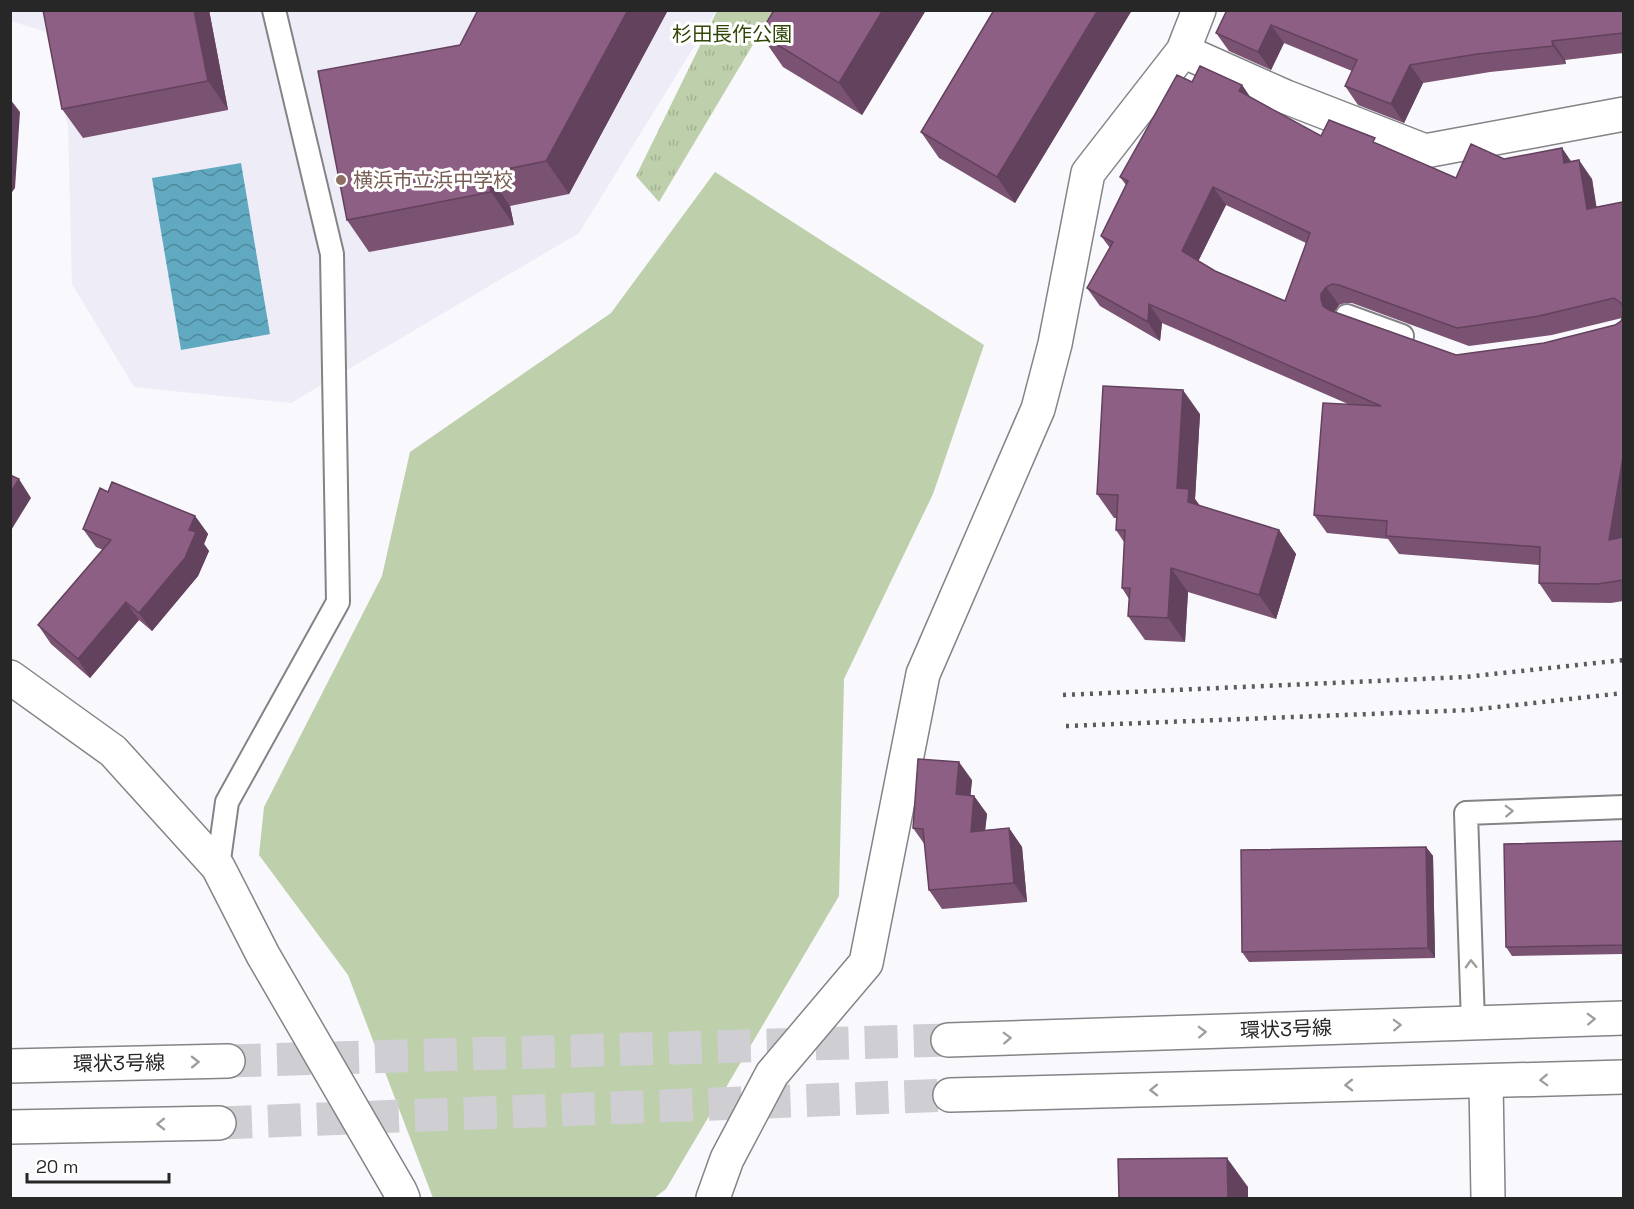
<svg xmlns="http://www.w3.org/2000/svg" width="1634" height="1209" font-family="'Space Grotesk','Noto Sans JP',sans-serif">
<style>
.built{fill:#eeecf6}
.grass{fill:#becfab}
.park{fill:url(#park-tufts)}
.water{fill:url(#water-waves)}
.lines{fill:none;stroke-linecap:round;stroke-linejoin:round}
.secondary-tunnel{stroke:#cfced2;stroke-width:33;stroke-dasharray:33 16;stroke-linecap:butt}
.lane-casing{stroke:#848386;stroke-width:26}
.street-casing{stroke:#848386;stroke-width:36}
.secondary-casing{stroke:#848386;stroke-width:36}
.lane{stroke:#fff;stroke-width:22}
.street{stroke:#fff;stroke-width:33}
.secondary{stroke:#fff;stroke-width:33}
.rail{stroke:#5b5b5d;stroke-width:4.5;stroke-dasharray:3 6;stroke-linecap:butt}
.wall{fill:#7a5272;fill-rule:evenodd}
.shaded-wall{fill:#63425d}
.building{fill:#8e5f85;stroke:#63425d;stroke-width:1.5;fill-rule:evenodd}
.oneway{stroke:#9e9e9e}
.education-dot{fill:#8d6e63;stroke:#fff;stroke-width:2}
.labels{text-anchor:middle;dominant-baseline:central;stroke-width:6;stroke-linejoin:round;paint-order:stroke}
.park-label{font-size:20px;fill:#314708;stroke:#fff}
.education-label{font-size:20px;fill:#785e54;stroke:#fff;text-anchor:start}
.street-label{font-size:20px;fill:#272728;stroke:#fff}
</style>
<defs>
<pattern id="park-tufts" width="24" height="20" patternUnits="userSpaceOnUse" patternTransform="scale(1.5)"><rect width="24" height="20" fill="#becfab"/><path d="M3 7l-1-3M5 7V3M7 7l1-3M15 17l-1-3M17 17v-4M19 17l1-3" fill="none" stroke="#a3b293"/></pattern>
<pattern id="water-waves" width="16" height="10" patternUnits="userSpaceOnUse" patternTransform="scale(1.5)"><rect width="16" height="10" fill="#60a9c1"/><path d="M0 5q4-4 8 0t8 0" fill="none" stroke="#4f8a9d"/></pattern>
</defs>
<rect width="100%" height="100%" fill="#f9f8fc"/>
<!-- built -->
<path class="built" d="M10 11H716L579 233 291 403 134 387 72 284 68 127 46 32 11 21Z"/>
<!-- grass -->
<path class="grass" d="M715 172 984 345 933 494 844 679 839 896 666 1189 654 1198H433L348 975 259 855 264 807 382 576 410 452 611 313Z"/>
<!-- park -->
<path class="park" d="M717 11H773L659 202 636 176Z"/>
<!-- water -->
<path class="water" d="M241 163 270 334 181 350 152 178Z"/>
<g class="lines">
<!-- secondary-tunnel -->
<path class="secondary-tunnel" d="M228 1061 948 1040
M219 1123 950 1095"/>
<defs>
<path id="lane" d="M1347 316 1402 336
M218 867 227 802 338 602 332 254 274 10
M1473 1023 1466 813 1624 807"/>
<path id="street" d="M1183 51 1286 97 1425 151 1624 114
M10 677 113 751 218 867 263 955 400 1191 403 1198
M1486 1082 1488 1198
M713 1198 727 1159 772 1074 866 963 923 674 1038 409 1055 344 1088 173 1183 51 1199 10"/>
<path id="secondary" d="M948 1040 1624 1018
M10 1066 228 1061
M950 1095 1624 1077
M10 1127 219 1123"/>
</defs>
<!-- lane casing -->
<use href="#lane" class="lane-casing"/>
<!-- street casing -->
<use href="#street" class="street-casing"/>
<!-- secondary casing -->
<use href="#secondary" class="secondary-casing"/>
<!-- lane -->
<use href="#lane" class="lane"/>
<!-- street -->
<use href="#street" class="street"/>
<!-- secondary -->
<use href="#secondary" class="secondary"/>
<!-- rail -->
<path class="rail" d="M1063 695 1465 677 1624 660
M1066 726 1470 710 1624 693"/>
</g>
<!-- wall -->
<path class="wall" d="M43 10H209L228 110 83 138 62 109Z
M478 10H668L569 194 510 206 514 225 369 252 347 220 460 45Z
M926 10 862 115 783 67 760 34Z
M994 10H1132L1015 203 939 158 921 132Z
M1224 10H1623V53L1565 60 1566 64 1490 72 1423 83 1404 123 1358 105 1345 86 1352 71 1284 43 1271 70 1229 51 1216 33 1226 13Z
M1192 82 1242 85 1250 97 1321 136 1379 144 1456 178 1504 159 1562 148 1571 162 1592 179 1596 207 1623 202V601L1611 603 1552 602 1539 583V565L1399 554 1388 539 1327 533 1314 515 1348 404 1162 323 1160 341 1100 306 1087 288 1110 248 1101 236 1126 185 1120 177ZM1226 205 1306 243 1285 301 1215 271 1198 261ZM1345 303H1352L1469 346 1552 335 1622 318 1621 321 1615 325 1544 343 1456 355 1334 312 1339 305Z
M1200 414 1195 499 1200 506 1279 530 1296 554 1276 619 1188 592 1185 642 1145 640 1128 616 1129 599 1122 588 1124 542 1116 530V518H1114L1097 494Z
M108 492 195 516 208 534 204 544 209 551 198 576 152 631 139 620 90 678 51 644 38 625 103 550 96 547 83 529Z
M972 780 970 796H974L987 814 985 830 1009 828 1022 847 1027 902 942 909 929 890 925 845 913 828Z
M1623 841V954L1512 956 1506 947Z
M1426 847 1433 856 1435 958 1249 962 1242 952Z"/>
<!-- shaded-wall -->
<path class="shaded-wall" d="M194 10H209L228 110 208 81Z
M628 10H668L569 194 546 161Z
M883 10H926L862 115 839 83Z
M1098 10H1132L1015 203 997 177Z
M1271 25 1284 43 1271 70 1258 52Z
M1552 41 1565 60 1566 64 1553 46Z
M1410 65 1423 83 1404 123 1391 104Z
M1242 85 1255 104 1239 91Z
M10 99 20 112 15 188 10 195Z
M1562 148 1575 167 1564 163Z
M1579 160 1592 179 1600 228 1587 209Z
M488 173 510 206 514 225 491 192Z
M1213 187 1226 205 1194 270 1182 251Z
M1326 287 1339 305 1334 312V318L1323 306 1321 299V294Z
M1149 304 1162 323 1160 341 1148 322Z
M1183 390 1200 414 1195 499 1206 514 1205 526 1177 488Z
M1623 457V546L1609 540Z
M19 479 31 498 10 532V493Z
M195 516 208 534 204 544 209 551 198 576 152 631 139 613 189 530Z
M1279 530 1296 554 1276 619 1259 595Z
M1171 568 1188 592 1185 642 1168 618Z
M126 602 139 620 90 678 78 659Z
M959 762 972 780 969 813 956 794Z
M974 796 987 814 983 850 971 832Z
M1009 828 1022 847 1027 902 1014 883Z
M1426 847 1433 856 1435 958 1428 948Z
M1227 1158 1248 1187V1198H1228Z"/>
<!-- building -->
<path class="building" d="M43 10H194L208 81 62 109Z
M478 10H628L546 161 488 173 491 192 347 220 318 71 460 45Z
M774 10H883L839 83 760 34Z
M994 10H1098L997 177 921 132Z
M1227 10H1623V33L1552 41 1553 46 1477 54 1410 65 1391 104 1345 86 1357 60 1271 25 1258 52 1216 33Z
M1200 66 1242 85 1239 91 1321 136 1329 120 1375 138 1373 142 1456 178 1471 144 1504 159 1562 148 1564 163 1579 160 1587 209 1623 202V307L1621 303 1614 298 1539 316 1457 328 1339 285 1332 284 1326 287 1321 294V299L1323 306 1329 310 1456 355 1544 343 1615 325 1621 321 1623 316V457L1609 540 1623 537V580L1598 584 1539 583 1540 547 1386 536 1387 521 1314 515 1323 403 1381 406 1149 304 1148 322 1087 288 1113 242 1101 236 1128 181 1120 177 1177 75 1192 82ZM1213 187 1310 233 1285 301 1215 271 1182 251Z
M1103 386 1183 390 1177 488 1189 489 1188 502 1279 530 1259 595 1171 568 1168 618 1128 616 1130 588H1122L1125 530H1116L1118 495 1097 494Z
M10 475 19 479 10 493Z
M112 482 195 516 189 530 196 532 185 558 139 613 126 602 78 659 38 625 111 540 83 529 100 488 108 492Z
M918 759 959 762 956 794 974 796 971 832 1009 828 1014 883 929 890 923 829 913 828Z
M1623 841V945L1506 947 1504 844Z
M1426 847 1428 948 1242 952 1241 850Z
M1227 1158 1228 1198H1119L1118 1159Z"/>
<!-- one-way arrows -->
<defs><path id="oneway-chevron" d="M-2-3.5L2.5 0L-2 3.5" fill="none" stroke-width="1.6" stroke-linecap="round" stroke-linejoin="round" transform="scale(1.5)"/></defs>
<g class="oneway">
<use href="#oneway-chevron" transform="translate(1509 811) rotate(-2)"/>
<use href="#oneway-chevron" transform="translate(1471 964) rotate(-92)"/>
<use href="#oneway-chevron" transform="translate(1591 1019) rotate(-2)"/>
<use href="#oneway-chevron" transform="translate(1397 1025) rotate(-2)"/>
<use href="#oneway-chevron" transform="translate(1202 1032) rotate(-2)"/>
<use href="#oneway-chevron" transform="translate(1007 1038) rotate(-2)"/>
<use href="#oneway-chevron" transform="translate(195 1062) rotate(-1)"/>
<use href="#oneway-chevron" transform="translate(1544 1080) rotate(178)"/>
<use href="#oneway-chevron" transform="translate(1349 1085) rotate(179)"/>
<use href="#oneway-chevron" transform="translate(1154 1090) rotate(179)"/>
<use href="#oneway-chevron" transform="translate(161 1124) rotate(179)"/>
</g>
<!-- markers -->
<circle class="education-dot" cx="341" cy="180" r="6"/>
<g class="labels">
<!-- park labels -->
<g class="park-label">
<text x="732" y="34">杉田長作公園</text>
</g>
<!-- education labels -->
<g class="education-label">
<text x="353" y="180">横浜市立浜中学校</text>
</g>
<!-- street labels -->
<g class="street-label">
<text transform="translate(1286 1029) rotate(-2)">環状3号線</text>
<text transform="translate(119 1063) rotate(-1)">環状3号線</text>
</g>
</g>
<!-- border -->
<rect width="1634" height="1209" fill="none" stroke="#272728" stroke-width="24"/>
<!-- scale -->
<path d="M27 1173v9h142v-9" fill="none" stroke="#272728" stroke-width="3"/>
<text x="36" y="1173" font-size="18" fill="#272728" stroke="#ffffff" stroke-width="4.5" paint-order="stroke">20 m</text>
</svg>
